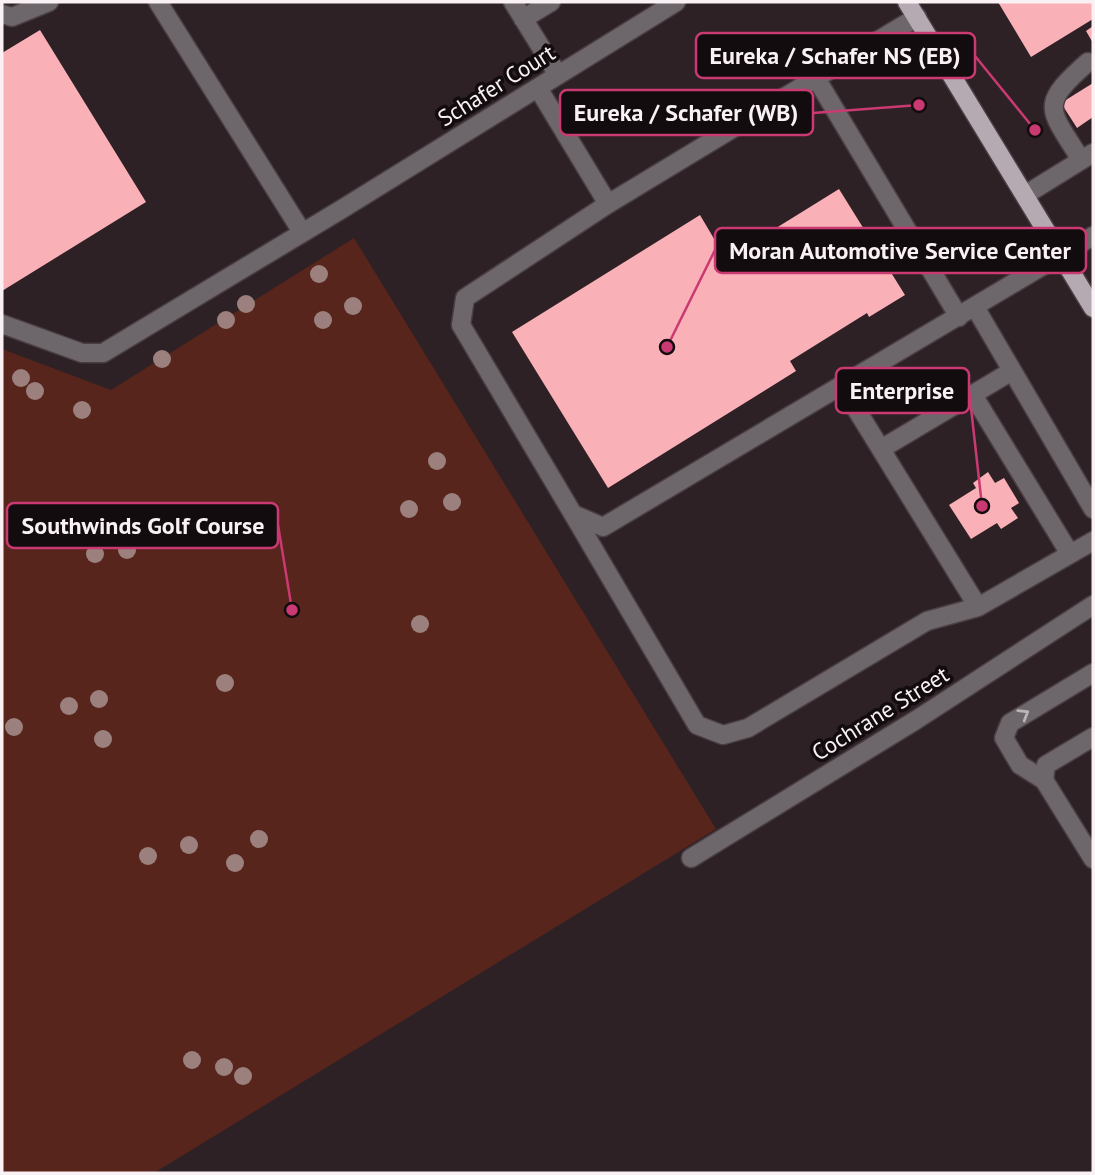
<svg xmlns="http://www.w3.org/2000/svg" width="1095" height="1175" font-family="'PT Sans',sans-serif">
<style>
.green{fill:#57251c}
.building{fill:#fab0b7}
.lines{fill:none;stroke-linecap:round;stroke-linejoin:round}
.minor-casing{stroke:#4a3e43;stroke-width:21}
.major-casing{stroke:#4a3e43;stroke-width:21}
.minor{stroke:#6d676b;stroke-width:18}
.major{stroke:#b5aab2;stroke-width:18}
.tree{fill:#9b807d}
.oneway{stroke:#bbb3b6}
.labels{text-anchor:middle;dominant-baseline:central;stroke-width:7;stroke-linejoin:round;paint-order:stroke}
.street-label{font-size:23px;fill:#faf1f4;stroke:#120c0e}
.leader{fill:none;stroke:#ca3972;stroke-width:2.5}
.callout-dot{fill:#ca3972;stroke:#120c0e;stroke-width:2.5}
.callout{fill:#120c0e;stroke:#ca3972;stroke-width:2.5}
.callout-label{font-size:24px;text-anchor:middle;font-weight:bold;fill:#faf1f4}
</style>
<rect width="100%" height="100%" fill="#2d2126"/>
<!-- green -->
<path class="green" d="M354 238 716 829 154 1173H2V349L111 390Z"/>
<!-- building -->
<path class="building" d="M998 2H1093V19L1031 57Z
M1093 26V43L1086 31Z
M40 30 146 202 2 291V53Z
M1093 83V117L1077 128 1061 103Z
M839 189 905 295 869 317 867 313 790 361 796 371 608 488 512 332 700 215 726 259Z
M988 472 995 483 1004 478 1019 503 1011 508 1018 518 1001 529 997 523 971 539 949 505 976 488 973 483Z"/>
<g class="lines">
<defs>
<path id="minor" d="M158 2 302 232
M513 2 558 75
M2 14 12 17 49 2
M917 17 608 204 465 298 461 325 573 514 603 527 1093 236
M523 19 551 2
M816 78 959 317
M538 88 608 204
M1081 160C1049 108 1038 106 1088 62
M1025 195 1093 153
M975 307 1093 509
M2 324 82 353H103L342 209 676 2
M973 395 1070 554
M881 449 1012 371
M573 514 697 725 723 735 748 728 927 621 978 607 842 386
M978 607 1093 541
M1093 737 1046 765 1044 780 1093 859
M1044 780 1020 765 1004 738 1010 723 1093 673
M691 858 916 720 1093 605"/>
<path id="major" d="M907 2 1093 308"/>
</defs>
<!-- minor casing -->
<use href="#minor" class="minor-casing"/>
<!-- major casing -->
<use href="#major" class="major-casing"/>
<!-- minor -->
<use href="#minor" class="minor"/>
<!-- major -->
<use href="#major" class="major"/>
</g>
<!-- trees -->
<g class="tree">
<circle cx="319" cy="274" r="9"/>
<circle cx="246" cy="304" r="9"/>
<circle cx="353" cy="306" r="9"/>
<circle cx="226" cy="320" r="9"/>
<circle cx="323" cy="320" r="9"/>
<circle cx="162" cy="359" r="9"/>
<circle cx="21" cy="378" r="9"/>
<circle cx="35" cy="391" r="9"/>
<circle cx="82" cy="410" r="9"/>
<circle cx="437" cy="461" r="9"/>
<circle cx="452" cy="502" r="9"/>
<circle cx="409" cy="509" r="9"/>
<circle cx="127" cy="550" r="9"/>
<circle cx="95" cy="554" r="9"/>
<circle cx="420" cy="624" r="9"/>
<circle cx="225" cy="683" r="9"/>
<circle cx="99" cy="699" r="9"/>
<circle cx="69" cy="706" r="9"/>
<circle cx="14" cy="727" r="9"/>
<circle cx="103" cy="739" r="9"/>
<circle cx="259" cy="839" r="9"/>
<circle cx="189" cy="845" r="9"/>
<circle cx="148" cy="856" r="9"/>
<circle cx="235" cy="863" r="9"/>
<circle cx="192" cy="1060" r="9"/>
<circle cx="224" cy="1067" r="9"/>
<circle cx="243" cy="1076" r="9"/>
</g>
<!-- one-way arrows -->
<defs><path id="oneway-chevron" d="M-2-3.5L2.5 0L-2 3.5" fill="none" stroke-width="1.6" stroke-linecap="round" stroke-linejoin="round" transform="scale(1.75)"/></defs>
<use class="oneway" href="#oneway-chevron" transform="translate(1024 714) rotate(-31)"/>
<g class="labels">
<!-- street labels -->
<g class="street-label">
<text transform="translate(496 85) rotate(-32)">Schafer Court</text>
<text transform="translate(880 713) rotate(-32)">Cochrane Street</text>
</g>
</g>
<!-- callouts -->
<path class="leader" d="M1035 130L975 56M919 105L813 113M667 347L715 250M982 506L969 390M292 610L278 525"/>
<g class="callout-dot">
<circle cx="1035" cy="130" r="7"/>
<circle cx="919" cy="105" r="7"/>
<circle cx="667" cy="347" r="7"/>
<circle cx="982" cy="506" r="7"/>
<circle cx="292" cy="610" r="7"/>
</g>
<g class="callout">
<rect x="696" y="33" width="279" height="45" rx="7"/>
<rect x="560" y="90" width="253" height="45" rx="7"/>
<rect x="715" y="228" width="371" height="45" rx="7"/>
<rect x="836" y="368" width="133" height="45" rx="7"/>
<rect x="7" y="503" width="271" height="45" rx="7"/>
</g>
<g class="callout-label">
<text x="835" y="64">Eureka / Schafer NS (EB)</text>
<text x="686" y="121">Eureka / Schafer (WB)</text>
<text x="900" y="259">Moran Automotive Service Center</text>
<text x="902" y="399">Enterprise</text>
<text x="143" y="534">Southwinds Golf Course</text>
</g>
<!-- border -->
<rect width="1095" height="1175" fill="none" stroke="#faf1f4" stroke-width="7"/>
</svg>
